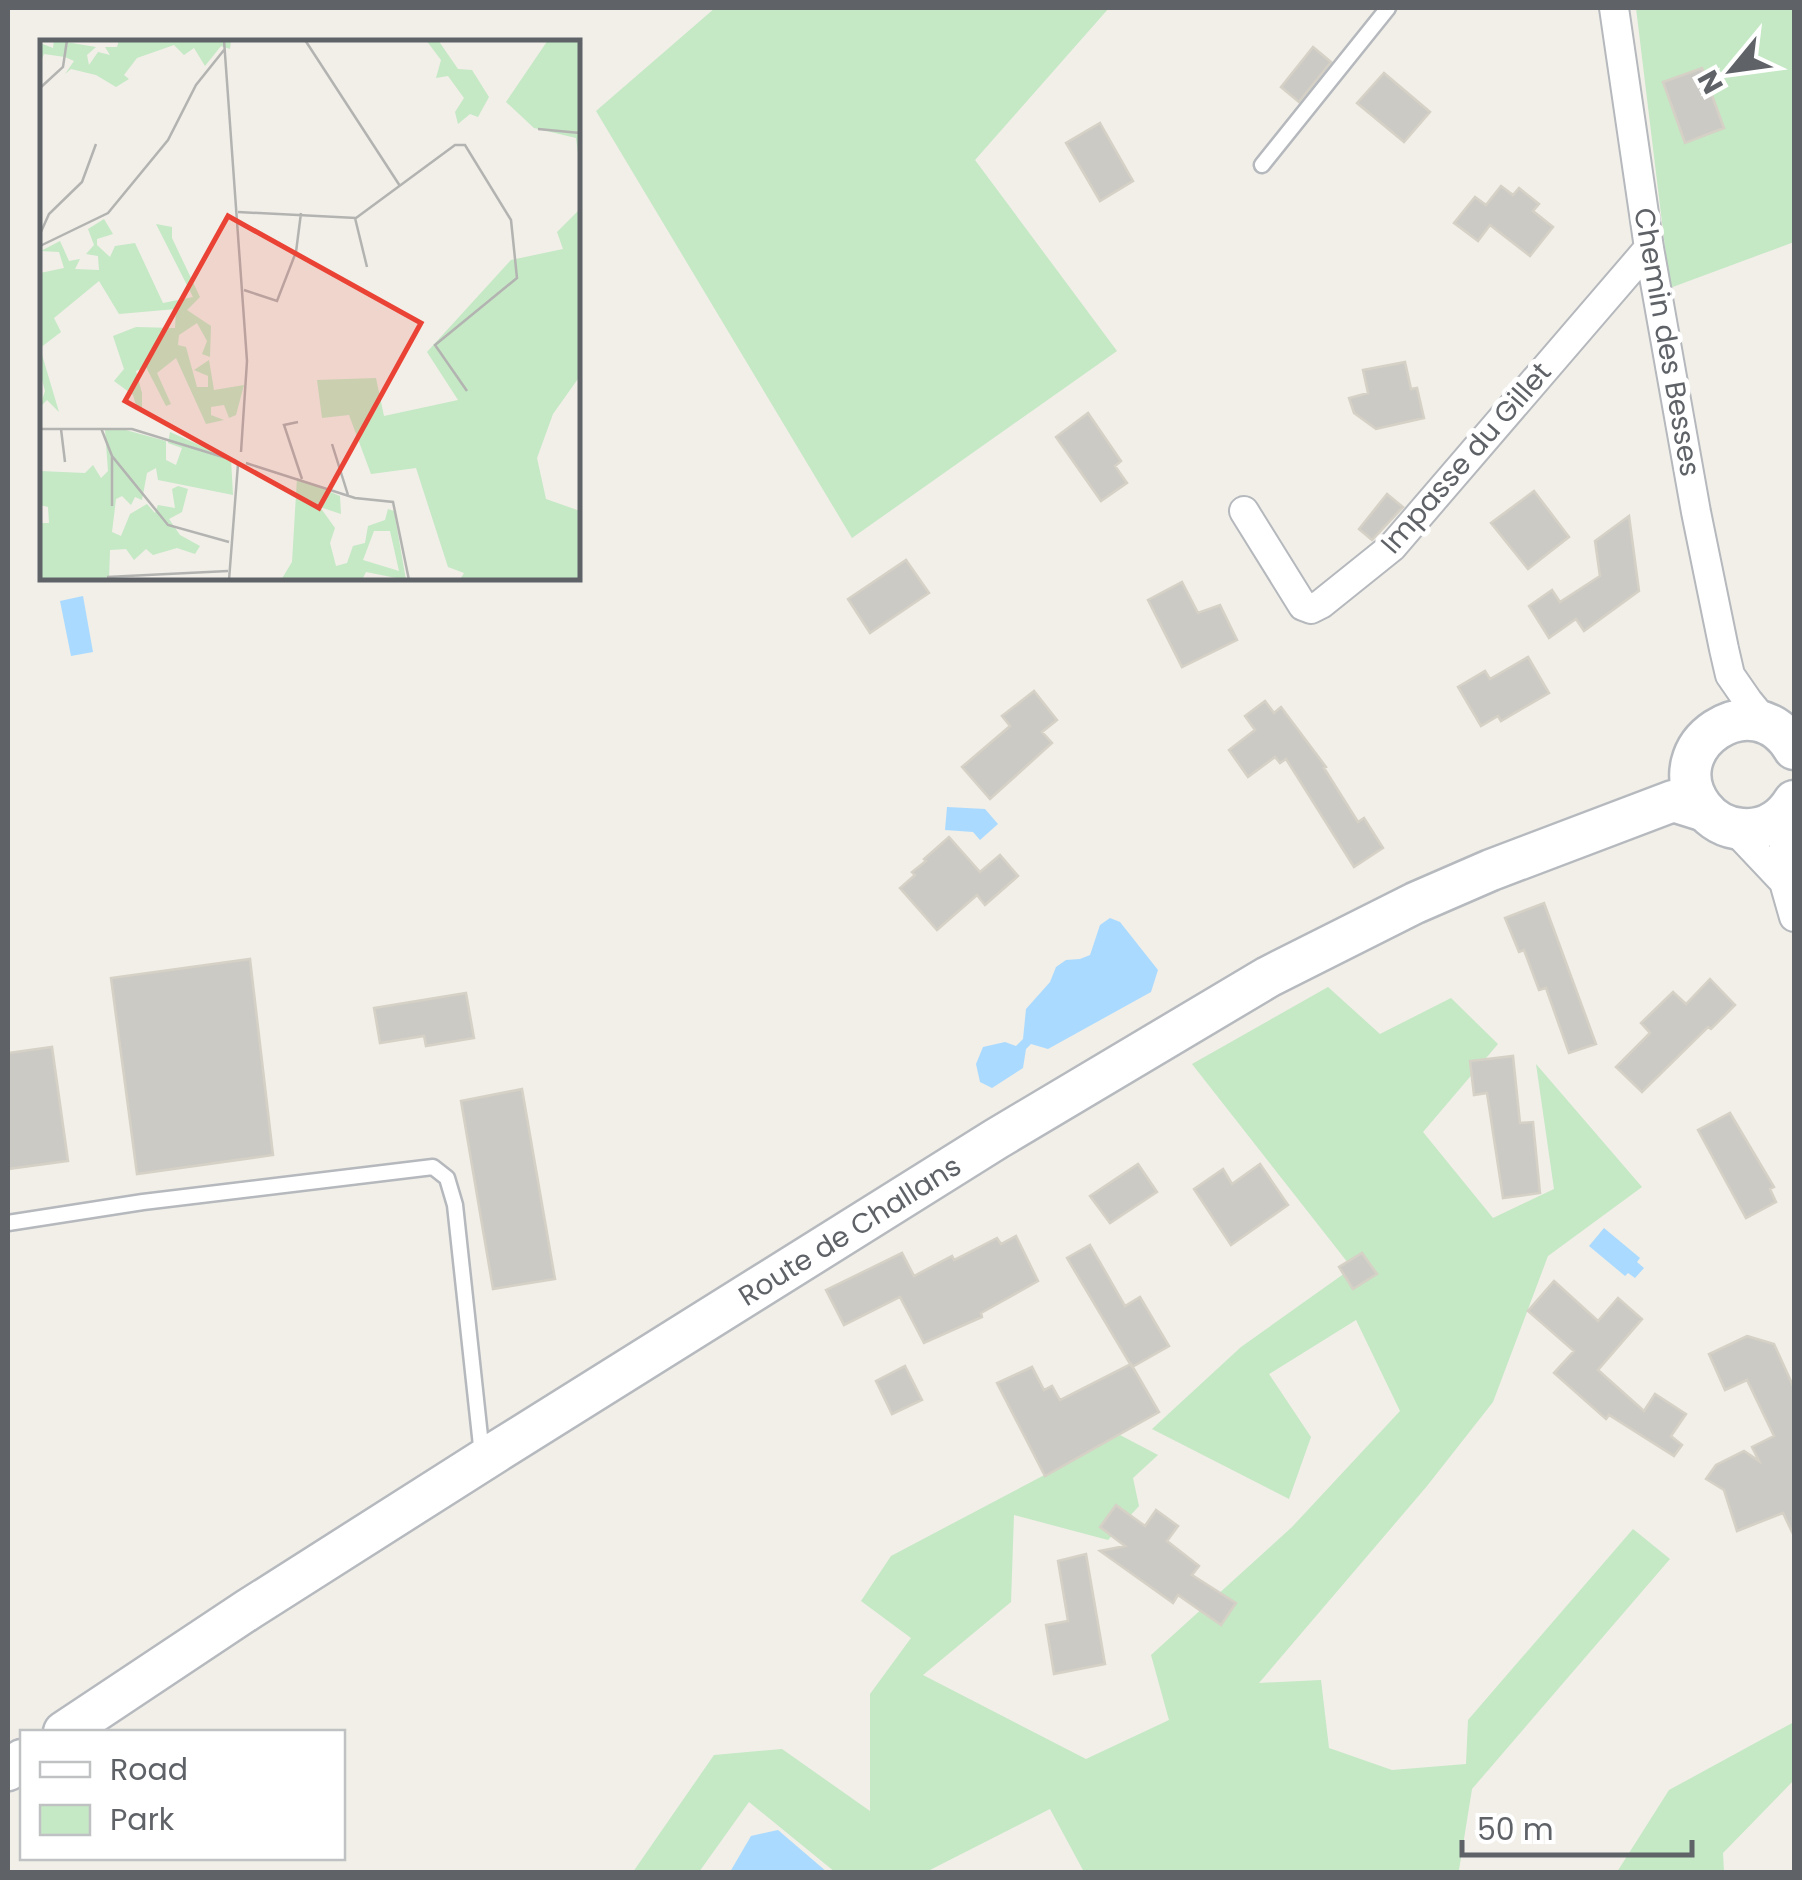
<svg xmlns="http://www.w3.org/2000/svg" width="1802" height="1880" font-family="Poppins,sans-serif">
<style>
.green{fill:#c5e8c5}
.water{fill:#aadaff}
.building{fill:#cccac5;stroke:#d6d1c6;stroke-width:2.5}
.lines{fill:none;stroke-linecap:round;stroke-linejoin:round}
.service-casing{stroke:#b5b8bc;stroke-width:19}
.minor-casing{stroke:#b5b8bc;stroke-width:32}
.secondary-casing{stroke:#b6babf;stroke-width:45}
.service{stroke:#fff;stroke-width:14}
.minor{stroke:#fff;stroke-width:28}
.secondary{stroke:#fff;stroke-width:40}
.labels{text-anchor:middle;dominant-baseline:central;stroke-width:10;stroke-linejoin:round;paint-order:stroke}
.street-label{font-size:28px;fill:#5f6368;stroke:#fff}
.inset-road{fill:none;stroke:#b3b3b1;stroke-width:2.5}
.view{fill:#ea4335;fill-opacity:0.15;stroke:#ea4335;stroke-width:5}
.inset-edge{fill:none;stroke:#5f6368;stroke-width:5}
</style>
<rect width="100%" height="100%" fill="#f1efe8"/>
<!-- green -->
<path class="green" d="M715 8H1109L975 160 1117 351 852 538 596 111Z
M1636 8H1794V242L1670 288Z
M1328 987 1380 1034 1451 998 1498 1044 1423 1132 1493 1218 1554 1189 1536 1064 1642 1187 1548 1256 1493 1402 1427 1486 1259 1683 1321 1680 1329 1748 1392 1770 1466 1764 1468 1720 1633 1529 1670 1559 1472 1789 1459 1870 1462 1872H1084L1050 1809 926 1872H835L749 1802 699 1872H633L714 1755 782 1749 870 1811V1694L911 1638 861 1601 891 1556 1120 1435 1158 1455 1133 1478 1139 1506 1108 1540 1014 1515 1011 1602 923 1675 1086 1759 1169 1720 1151 1655 1292 1527 1400 1411 1356 1320 1269 1374 1311 1437 1289 1499 1152 1429 1241 1347 1352 1268 1192 1064Z
M1794 1722V1780L1723 1853 1724 1872H1617L1669 1790Z"/>
<!-- water -->
<path class="water" d="M83 596 93 652 71 656 60 601Z
M947 807 985 809 998 824 980 840 973 832 945 830Z
M1110 918 1120 922 1158 970 1151 992 1048 1049 1031 1044 1026 1049 1023 1068 992 1088 980 1082 976 1064 983 1047 1005 1042 1016 1046 1023 1039 1026 1009 1050 982 1056 967 1066 960 1080 959 1090 955 1100 925Z
M1604 1228 1640 1258 1637 1262 1644 1268 1635 1278 1628 1273 1625 1276 1589 1246Z
M778 1830 827 1872H730L751 1836Z"/>
<!-- building -->
<path class="building" d="M1313 47 1331 62 1299 102 1281 87Z
M1702 68 1724 128 1685 143 1663 82Z
M1384 73 1430 112 1404 142 1357 103Z
M1100 123 1133 181 1100 201 1066 143Z
M1501 186 1513 195 1519 188 1539 204 1533 211 1553 227 1530 256 1490 225 1478 241 1454 223 1475 197 1486 205Z
M1405 362 1411 389 1417 388 1424 418 1376 429 1354 413 1349 398 1368 393 1363 370Z
M1088 413 1121 461 1115 466 1127 483 1101 501 1056 437Z
M1534 491 1569 537 1528 569 1491 523Z
M1387 494 1403 507 1372 540 1359 529Z
M1629 516 1639 591 1584 631 1576 619 1549 638 1529 606 1552 590 1560 602 1600 576 1595 541Z
M906 560 929 593 870 633 848 599Z
M1182 582 1198 613 1220 605 1237 640 1182 667 1148 600Z
M1528 657 1549 693 1501 721 1498 716 1481 726 1458 687 1485 671 1490 679Z
M1034 691 1057 720 1042 732 1052 743 990 799 962 767 1010 726 1002 716Z
M1265 701 1274 713 1281 707 1326 767 1324 768 1358 822 1364 818 1383 848 1354 867 1286 759 1280 763 1275 757 1248 777 1229 750 1255 730 1245 716Z
M949 837 980 872 1000 855 1018 876 985 905 977 895 937 930 900 888 915 875 912 872 926 861 924 859Z
M1544 903 1596 1044 1569 1053 1546 988 1539 990 1524 950 1519 952 1505 918Z
M250 959 273 1155 137 1174 111 978Z
M1710 979 1735 1005 1711 1029 1708 1027 1642 1092 1616 1067 1650 1033 1641 1023 1673 992 1686 1004Z
M466 993 474 1038 426 1046 424 1036 380 1043 374 1008Z
M52 1047 68 1161 8 1169V1053Z
M1513 1056 1520 1123 1533 1122 1540 1193 1503 1198 1487 1093 1474 1095 1470 1061Z
M522 1089 555 1279 493 1289 461 1101Z
M1730 1113 1774 1187 1770 1189 1776 1202 1746 1218 1698 1130Z
M1138 1164 1157 1192 1110 1223 1090 1196Z
M1260 1164 1288 1205 1231 1245 1194 1189 1223 1169 1232 1184Z
M1016 1236 1038 1281 981 1313 982 1317 924 1343 900 1297 844 1325 826 1290 902 1253 914 1276 952 1256 954 1260 997 1238 1001 1244Z
M1090 1245 1125 1306 1140 1297 1169 1346 1132 1367 1067 1258Z
M1362 1253 1377 1274 1353 1289 1339 1267Z
M1554 1281 1598 1321 1618 1298 1642 1319 1598 1370 1644 1411 1655 1394 1686 1414 1671 1436 1682 1445 1674 1456 1609 1415 1606 1419 1554 1373 1574 1351 1528 1311Z
M1747 1336 1774 1344 1794 1388V1536L1783 1513 1737 1531 1724 1490 1706 1479 1716 1465 1744 1451 1759 1461 1752 1447 1774 1436 1747 1380 1725 1390 1709 1354Z
M1131 1364 1159 1412 1045 1476 997 1383 1032 1367 1044 1390 1052 1386 1060 1400Z
M905 1366 922 1400 892 1414 876 1381Z
M1116 1505 1145 1526 1156 1510 1178 1526 1167 1541 1199 1566 1192 1575 1236 1603 1221 1625 1178 1595 1173 1603 1100 1551 1125 1546 1100 1527Z
M1086 1554 1105 1664 1054 1674 1046 1625 1068 1621 1058 1561Z"/>
<g class="lines">
<defs>
<path id="service" d="M1262 165 1388 8
M8 1223 143 1202 433 1167 447 1178 455 1205 482 1455"/>
<path id="minor" d="M1614 8 1649 248 1696 512 1724 649 1730 675 1748 701 1766 723
M1244 511 1303 606 1311 609 1321 604 1392 547 1649 248
M1788 811 1784 844V882L1794 917
M1733 828 1784 882"/>
<g id="secondary">
<path d="M1794 749C1754 680 1657 747 1702 807 1712 820 1726 828 1742 829 1765 831 1783 819 1794 801"/>
<path id="s1" d="M64 1732 249 1609 496 1452 996 1139 1268 977 1415 903 1491 870 1673 801 1705 811"/>
<path d="M8 1770 22 1760"/>
</g>
</defs>
<!-- service casing -->
<use href="#service" class="service-casing"/>
<!-- minor casing -->
<use href="#minor" class="minor-casing"/>
<!-- secondary casing -->
<use href="#secondary" class="secondary-casing"/>
<!-- service -->
<use href="#service" class="service"/>
<!-- minor -->
<use href="#minor" class="minor"/>
<!-- secondary -->
<use href="#secondary" class="secondary"/>
</g>
<g class="labels">
<!-- street labels -->
<g class="street-label">
<text transform="translate(1667 342) rotate(80)">Chemin des Besses</text>
<text transform="translate(1466 458) rotate(-49)">Impasse du Gillet</text>
<text stroke="none"><textPath href="#s1" startOffset="932">Route de Challans</textPath></text>
</g>
</g>
<!-- overview -->
<g transform="translate(40 40)">
<rect width="540" height="540" fill="#f1efe8"/>
<path d="M14 0 56 7 47 15 49 25 58 12 70 15 65 7H77L79 0H191L190 9 181 6 165 26 154 8 144 15 134 5 97 18 84 35 89 39 76 47 56 35 31 29 25 34 34 21 25 17 4 14 0 23V3L13 8ZM386 0H398L418 29 432 30 449 57 438 77 430 74 418 84 415 72 424 58 408 36 396 38 401 20ZM508 0 540 2V128L536 98 494 88 466 62ZM540 169V336L513 374 497 418 506 459 540 471V540H420L424 533 408 527 376 428 331 434 309 375 282 378 277 340 336 338 344 376 418 360 387 312 471 220 523 209 517 192ZM64 179 73 194 57 199V205L70 217 75 206 95 203 123 263 153 257 116 184 132 187V198L160 257 147 270 171 286 170 317 162 314 167 301 157 283 139 295 138 305 146 307 157 347H168V336L154 330 169 320 174 350 204 345 196 375 189 378 184 365 171 367V375L184 380 166 384 136 318 117 333 131 364 126 366 106 327 96 331 102 353V370L97 369 93 355 74 341 84 329 73 296 96 287 135 288 136 269 79 274 59 241 14 278 21 292 0 308 19 372 7 360 0 367 5 351 0 332V233L24 228 19 212 1 211 20 201 29 221 40 219 35 229 59 230 58 216 46 214 54 205 48 189ZM82 389 126 401V420L136 425 142 408 128 403 130 392 191 419 193 455 118 440 116 428 107 433 102 460 95 457 91 465 82 456 76 459 72 492 81 496 90 474 107 464 115 473 118 465 135 468 132 449 138 446 148 449 142 472 129 479 140 495 160 506 155 514 137 508 113 515 106 509 94 520 86 509 70 510 69 540H1L0 483H9L8 467 0 465V431L45 433 53 425 61 438 68 431 65 390ZM257 438 300 456 301 474 280 467 295 488 290 503 296 526 307 523 313 506 325 503 328 486 345 480 348 469 354 471 366 540 326 532 322 540H241L252 522ZM334 491H350L359 531 323 520Z" fill="#c5e8c5" fill-rule="evenodd"/>
<path class="inset-road" d="M184 0 207 321 201 412M265 0 360 146M0 48 23 27 27 0M498 89 540 93M198 172 316 178 415 105H425L471 180 477 238 395 305 427 351M315 178 327 227M0 194 9 174 42 142 56 104M0 206 68 173 128 100 156 45 184 10M204 250 237 261 256 212 261 173M258 382 244 385 262 439M61 388 72 416 128 485 189 502M0 389H92L196 421M21 389 25 422M292 404 308 455M72 417V466M206 423 315 458 353 462 369 540M67 537 188 531M189 540 198 424"/>
<path class="view" d="M188 176 381 283 279 468 85 361Z"/>
<rect width="540" height="540" class="inset-edge"/>
</g>
<!-- border -->
<rect width="1802" height="1880" fill="none" stroke="#5f6368" stroke-width="20"/>
<!-- legend -->
<rect x="20" y="1730" width="325" height="130" fill="#ffffff" stroke="#bfc1c3" stroke-width="2.5"/>
<rect x="40" y="1762" width="50" height="15" fill="#ffffff" stroke="#bfc1c3" stroke-width="2.5"/>
<text x="110" y="1780" font-size="30" fill="#5f6368">Road</text>
<rect x="40" y="1805" width="50" height="30" fill="#c5e8c5" stroke="#bfc1c3" stroke-width="2.5"/>
<text x="110" y="1830" font-size="30" fill="#5f6368">Park</text>
<!-- north arrow -->
<g transform="translate(1732 70) rotate(241)" stroke="#ffffff" stroke-width="8" paint-order="stroke">
<path d="M0-8L18 38L0 25L-18 38Z" fill="#5f6368"/>
<text y="-15" font-size="28" font-weight="bold" text-anchor="middle" fill="#5f6368">N</text>
</g>
<!-- scale -->
<path d="M1462 1840v15h230v-15" fill="none" stroke="#5f6368" stroke-width="5"/>
<text x="1477" y="1840" font-size="30" fill="#5f6368" stroke="#ffffff" stroke-width="8" paint-order="stroke">50 m</text>
</svg>
